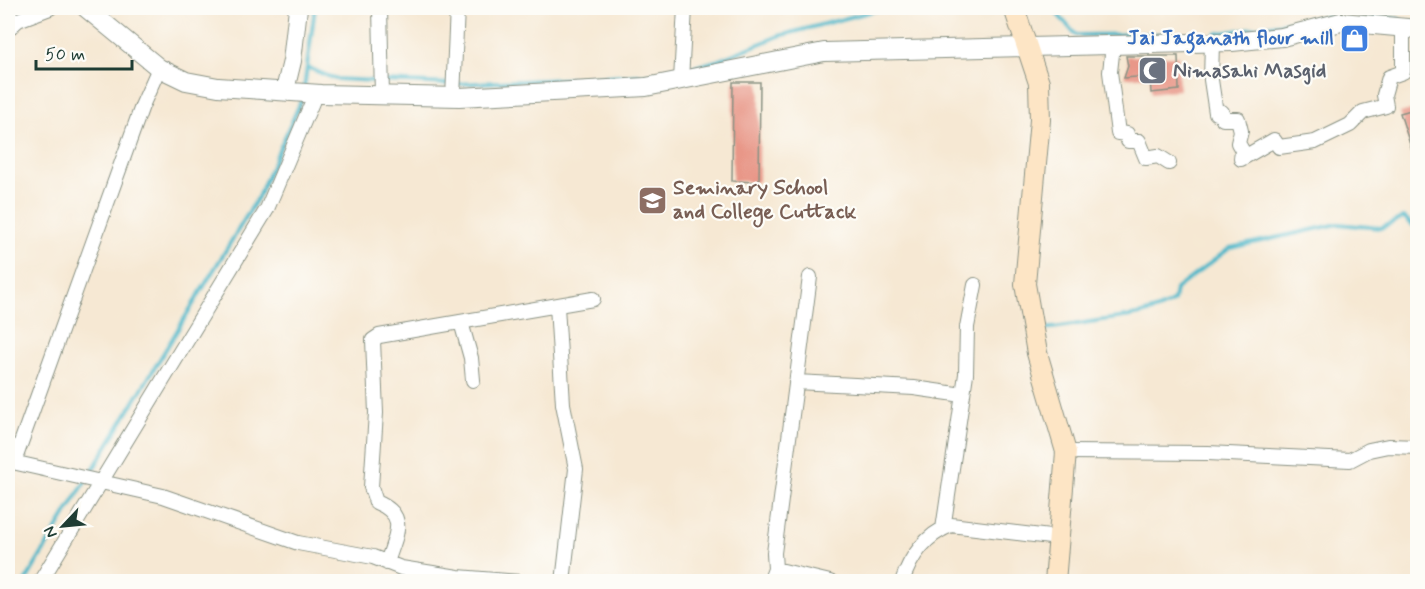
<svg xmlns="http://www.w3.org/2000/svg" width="1425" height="589" font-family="Mynerve,sans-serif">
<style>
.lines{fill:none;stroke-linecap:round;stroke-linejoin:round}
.stream{stroke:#4cb7c9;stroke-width:4}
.building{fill:#e89788}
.minor-casing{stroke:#8a9284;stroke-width:16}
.tertiary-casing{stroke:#8a9284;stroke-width:20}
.secondary-casing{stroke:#8a9284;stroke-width:22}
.minor{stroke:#fff;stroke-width:14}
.tertiary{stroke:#fff;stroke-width:18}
.secondary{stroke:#fde5c5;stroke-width:20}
.labels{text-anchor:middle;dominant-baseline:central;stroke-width:4.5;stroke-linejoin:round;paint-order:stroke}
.shop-label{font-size:21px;font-weight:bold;fill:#366cbe;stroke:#fdfcf7;text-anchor:end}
.worship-label{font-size:21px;font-weight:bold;fill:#5b616d;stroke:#fdfcf7;text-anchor:start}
.education-label{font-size:21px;font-weight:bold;fill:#785e54;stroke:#fdfcf7;text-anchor:start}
</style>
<rect width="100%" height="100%" fill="#fdfcf7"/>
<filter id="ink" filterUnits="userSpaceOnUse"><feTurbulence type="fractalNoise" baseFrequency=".0167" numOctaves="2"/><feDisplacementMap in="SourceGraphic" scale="12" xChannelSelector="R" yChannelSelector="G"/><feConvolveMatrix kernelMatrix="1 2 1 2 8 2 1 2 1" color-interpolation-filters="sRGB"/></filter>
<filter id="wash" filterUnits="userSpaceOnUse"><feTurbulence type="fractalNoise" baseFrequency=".008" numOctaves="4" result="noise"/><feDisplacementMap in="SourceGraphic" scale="24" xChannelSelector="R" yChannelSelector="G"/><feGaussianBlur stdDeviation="1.35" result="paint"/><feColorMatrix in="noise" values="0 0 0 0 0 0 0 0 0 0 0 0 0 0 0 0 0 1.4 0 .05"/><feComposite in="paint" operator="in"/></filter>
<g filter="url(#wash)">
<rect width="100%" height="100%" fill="#f6e8d3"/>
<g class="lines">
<!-- stream -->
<path class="stream" d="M904 8H946
M1052 8 1076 35 1181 34
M1356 15 1399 19
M1215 34 1329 16
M309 68 335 79 378 81
M684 70 716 61 779 36 884 8
M385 81 450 84
M457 84 671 74
M304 89 315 8
M1040 329C1060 328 1077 324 1096 321 1123 317 1150 316 1174 301L1176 289 1230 248 1338 224 1381 228 1404 217 1414 226 1418 224
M89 476 258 197 302 99
M25 582 85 482"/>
</g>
<g id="blocks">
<!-- building -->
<path class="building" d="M1126 56H1178L1179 90 1151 93 1150 76 1124 78 1128 66Z
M733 82H760L759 182 732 181Z
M1418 108V160H1415L1400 113Z"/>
</g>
</g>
<g filter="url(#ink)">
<use href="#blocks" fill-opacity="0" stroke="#8a9284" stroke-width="1.5"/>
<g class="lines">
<defs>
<path id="minor" d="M380 8 382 95
M8 29 18 20 50 8
M1212 42 1211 80 1216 113 1222 112 1223 119H1238L1241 131 1238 143 1242 150 1241 159 1274 140 1279 147 1315 142 1350 125 1363 112 1386 106 1384 95 1389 77 1403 72V27
M1113 45 1110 72 1118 133 1127 134 1128 141H1139L1146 158 1158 156 1169 163
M681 80 685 8
M453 97 457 8
M557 306 563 404 576 469 563 582
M461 322 471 358 473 380
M796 382 914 388 963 395
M1066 452 1208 453 1350 460 1369 450 1388 446 1418 447
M8 461 163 496 298 543 373 557 401 568 458 577 520 582
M14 462 142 106 159 68
M943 529 966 374 967 327 975 285
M387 563C395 535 410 516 376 502L371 487 376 413 373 340 379 336 593 299
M775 569 774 553 810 277
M40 582 267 209 316 93
M770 582 775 569 830 582
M902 582C910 557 926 535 951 525L1058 538"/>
<path id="tertiary" d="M86 8 159 68 186 81 218 87 321 94 459 97 646 87 824 52 1232 42 1282 37 1341 22 1418 29
M285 90 292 61 298 8"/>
<path id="secondary" d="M1014 8 1039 83 1040 120 1025 284 1037 353 1066 452 1055 582"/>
</defs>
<!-- minor casing -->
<use href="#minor" class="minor-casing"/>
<!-- tertiary casing -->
<use href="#tertiary" class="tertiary-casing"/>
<!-- secondary casing -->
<use href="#secondary" class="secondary-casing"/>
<!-- minor -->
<use href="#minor" class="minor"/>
<!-- tertiary -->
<use href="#tertiary" class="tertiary"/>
<!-- secondary -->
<use href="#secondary" class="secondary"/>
</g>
</g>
<!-- icons -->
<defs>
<symbol id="shop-square" viewBox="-11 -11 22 22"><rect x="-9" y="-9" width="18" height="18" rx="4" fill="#3f7fe0" stroke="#fdfcf7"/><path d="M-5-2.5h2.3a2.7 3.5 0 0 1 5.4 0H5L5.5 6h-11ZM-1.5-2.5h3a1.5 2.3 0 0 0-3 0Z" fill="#fff"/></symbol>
<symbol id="mosque-square" viewBox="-11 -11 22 22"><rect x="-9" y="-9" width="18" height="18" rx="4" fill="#6b7280" stroke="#fdfcf7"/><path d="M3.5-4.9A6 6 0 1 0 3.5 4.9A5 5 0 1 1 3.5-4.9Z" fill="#fff"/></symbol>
<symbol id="university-square" viewBox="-11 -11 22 22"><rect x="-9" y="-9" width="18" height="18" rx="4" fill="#8d6e63" stroke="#fdfcf7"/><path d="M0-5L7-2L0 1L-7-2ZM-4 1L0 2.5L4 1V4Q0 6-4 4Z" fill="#fff"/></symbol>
</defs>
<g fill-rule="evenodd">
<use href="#shop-square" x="1338" y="22" width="33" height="33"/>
<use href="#mosque-square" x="1136" y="54" width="33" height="33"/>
<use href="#university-square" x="636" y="184" width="33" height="33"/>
</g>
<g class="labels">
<!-- shop labels -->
<g class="shop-label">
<text x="1334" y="38">Jai Jaganath flour mill</text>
</g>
<!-- worship labels -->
<g class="worship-label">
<text x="1173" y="71">Nimasahi Masgid</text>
</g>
<!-- education labels -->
<g class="education-label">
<text x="673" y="188">Seminary School<tspan x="673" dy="24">and College Cuttack</tspan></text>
</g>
</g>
<!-- margin -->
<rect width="1425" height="589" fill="none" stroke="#fdfcf7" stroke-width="30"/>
<!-- north arrow -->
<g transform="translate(63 526) rotate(244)" stroke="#fdfcf7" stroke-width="4.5" paint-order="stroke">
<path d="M0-4.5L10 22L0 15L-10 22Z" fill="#1f3d34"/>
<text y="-9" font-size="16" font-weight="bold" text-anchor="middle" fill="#1f3d34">N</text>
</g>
<!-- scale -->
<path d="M36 60v9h96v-9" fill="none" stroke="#1f3d34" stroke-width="3"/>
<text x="45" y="60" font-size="18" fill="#1f3d34" stroke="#fdfcf7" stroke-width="4.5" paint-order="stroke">50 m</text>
</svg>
